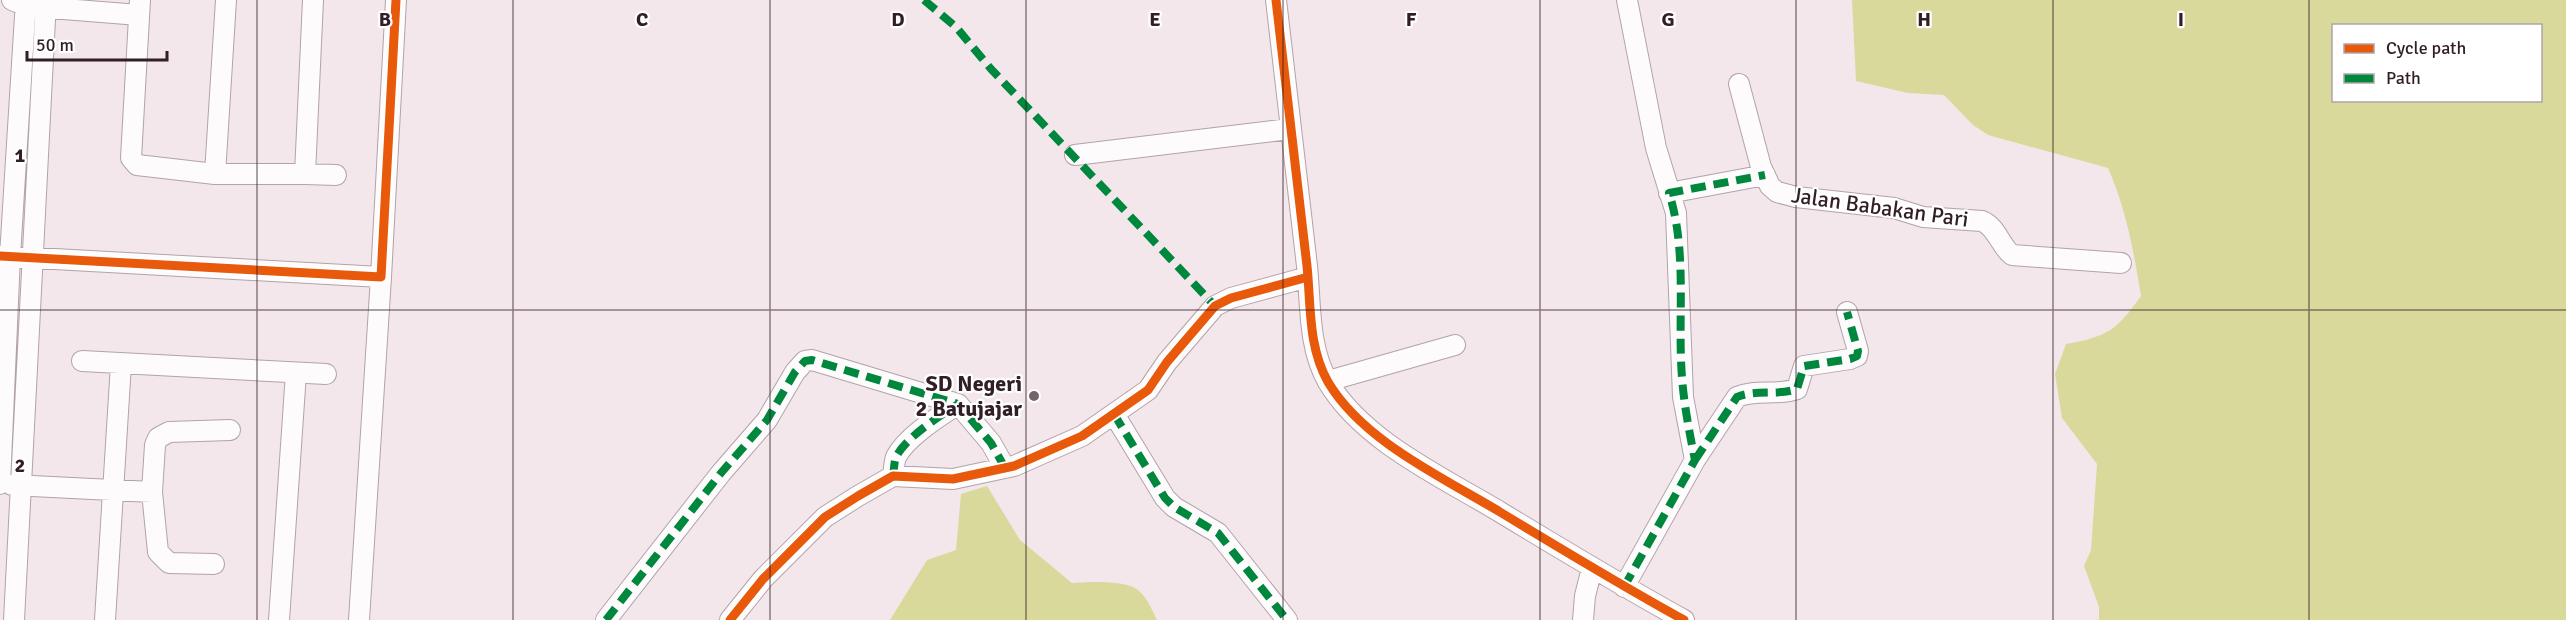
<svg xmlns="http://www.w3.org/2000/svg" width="2566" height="620" font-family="Signika,sans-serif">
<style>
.green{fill:#dad99c;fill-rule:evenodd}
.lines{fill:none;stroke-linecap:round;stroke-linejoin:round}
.minor-casing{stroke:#b2a3a8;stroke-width:22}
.minor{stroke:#fdfbfc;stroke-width:20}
.quiet{stroke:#00873e;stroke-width:8;stroke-dasharray:15 8;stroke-linecap:butt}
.cycleway-casing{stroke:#fff;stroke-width:13}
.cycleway{stroke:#e8590c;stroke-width:9}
.grid{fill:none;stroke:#321e27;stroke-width:1.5;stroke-opacity:0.55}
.poi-dot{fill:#76646c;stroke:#fff;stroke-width:2}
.labels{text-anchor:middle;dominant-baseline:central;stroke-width:4.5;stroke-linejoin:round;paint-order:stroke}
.street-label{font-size:22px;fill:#321e27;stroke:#fff}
.poi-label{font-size:22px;font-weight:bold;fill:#321e27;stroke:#fff;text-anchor:end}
.grid-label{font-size:20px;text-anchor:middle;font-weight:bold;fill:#321e27;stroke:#fff;stroke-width:4.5;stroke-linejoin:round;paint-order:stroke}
</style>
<rect width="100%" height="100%" fill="#f3e7eb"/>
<!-- green -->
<path class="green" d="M1852 0H2566V620H2099V607L2084 566 2091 550 2097 464 2062 418 2055 374 2066 344C2107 337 2117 330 2141 296 2134 252 2126 209 2108 168L1988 135 1973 125 1944 95 1908 93 1856 81ZM2334 26H2540V100H2334Z
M987 486 1020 540 1072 583C1090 582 1119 580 1135 588 1146 594 1152 610 1157 620H890L927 560 956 550 961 494Z"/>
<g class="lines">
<defs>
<path id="minor" d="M12 0 26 6 139 15
M140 0 131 158 137 165 215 174H305L313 0
M1276 0C1286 89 1296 178 1307 266 1311 305 1308 347 1328 382 1363 441 1442 477 1500 512 1561 549 1622 586 1684 620
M1739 84 1761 167 1770 186 1777 192 1796 197 1894 208 1923 217 1982 221C1997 227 2000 246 2012 255L2121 263
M1075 155 1289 129
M215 174 226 0
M305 174 336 175
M1669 193 1765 175
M0 256 381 277 396 0
M82 361 326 374
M1328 381 1455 345
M1114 414 1165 498 1174 507 1218 533 1287 620
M1695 460 1737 397C1756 389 1777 396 1797 389L1804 366 1850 359 1857 356 1858 351 1847 312
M893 476C894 471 894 462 896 457 906 437 940 416 958 404
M0 484 10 256 26 0
M12 485 152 492
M214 564 169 563 158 552 152 492 155 445 158 438 169 432 230 430
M1624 587 1695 460 1683 397 1676 213 1656 148 1627 0
M14 620 46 0
M105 620 121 364
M279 620 296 373
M359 620 381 277
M606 620 721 473 767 420 795 372 805 361 812 360 958 404 991 443 1005 468
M730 620 763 579 825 517 858 496 893 476 953 479 1014 466 1082 436 1148 390 1167 362 1215 306 1231 298 1308 277
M1583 620 1585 596 1592 568"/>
</defs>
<!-- minor casing -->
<use href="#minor" class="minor-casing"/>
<!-- minor -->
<use href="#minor" class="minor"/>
<!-- quiet -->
<path class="quiet" d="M924 0 956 27 991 69 1215 306
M1114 414 1165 498 1174 507 1218 533 1287 620
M1695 460 1737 397C1756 389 1777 396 1797 389L1804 366 1850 359 1857 356 1858 351 1847 312
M893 476C894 471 894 462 896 457 906 437 940 416 958 404
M1624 587 1695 460C1688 426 1682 394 1681 359 1679 304 1686 246 1669 193L1765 175
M606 620 721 473 767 420 795 372 805 361 812 360 958 404 991 443 1005 468"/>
<defs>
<path id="cycleway" d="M1276 0C1286 89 1296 178 1307 266 1311 305 1308 347 1328 382 1363 441 1442 477 1500 512 1561 549 1622 586 1684 620
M0 256 381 277 396 0
M730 620 763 579 825 517 858 496 893 476 953 479 1014 466 1082 436 1148 390 1167 362 1215 306 1231 298 1308 277"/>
</defs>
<!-- cycleway casing -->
<use href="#cycleway" class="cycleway-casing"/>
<!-- cycleway -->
<use href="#cycleway" class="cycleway"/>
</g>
<!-- grid -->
<path class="grid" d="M257 0V620M513 0V620M770 0V620M1026 0V620M1283 0V620M1540 0V620M1796 0V620M2053 0V620M2309 0V620M0 310H2566"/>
<!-- markers -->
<circle class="poi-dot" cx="1034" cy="396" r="6"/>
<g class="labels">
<!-- street labels -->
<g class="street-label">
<text transform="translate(1880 207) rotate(8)">Jalan Babakan Pari</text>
</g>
<!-- poi labels -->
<g class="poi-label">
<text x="1022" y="383">SD Negeri<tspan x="1022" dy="25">2 Batujajar</tspan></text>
</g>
</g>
<g class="grid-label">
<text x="385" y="26">B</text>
<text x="642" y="26">C</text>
<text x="898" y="26">D</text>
<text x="1155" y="26">E</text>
<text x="1411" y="26">F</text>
<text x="1668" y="26">G</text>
<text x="1924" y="26">H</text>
<text x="2181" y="26">I</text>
<text x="20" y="162">1</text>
<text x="20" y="472">2</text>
</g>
<!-- legend -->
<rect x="2332" y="24" width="210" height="78" fill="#ffffff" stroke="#ada5a9" stroke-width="1.5"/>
<rect x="2344" y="44" width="30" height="9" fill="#e8590c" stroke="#ada5a9" stroke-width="1.5"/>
<text x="2386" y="54" font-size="18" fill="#321e27">Cycle path</text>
<rect x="2344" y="74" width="30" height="9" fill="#00873e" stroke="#ada5a9" stroke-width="1.5"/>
<text x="2386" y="84" font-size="18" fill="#321e27">Path</text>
<!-- scale -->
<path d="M27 51v9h140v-9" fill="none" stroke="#321e27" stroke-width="3"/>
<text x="36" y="51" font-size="18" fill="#321e27" stroke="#ffffff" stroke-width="4.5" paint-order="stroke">50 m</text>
</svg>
